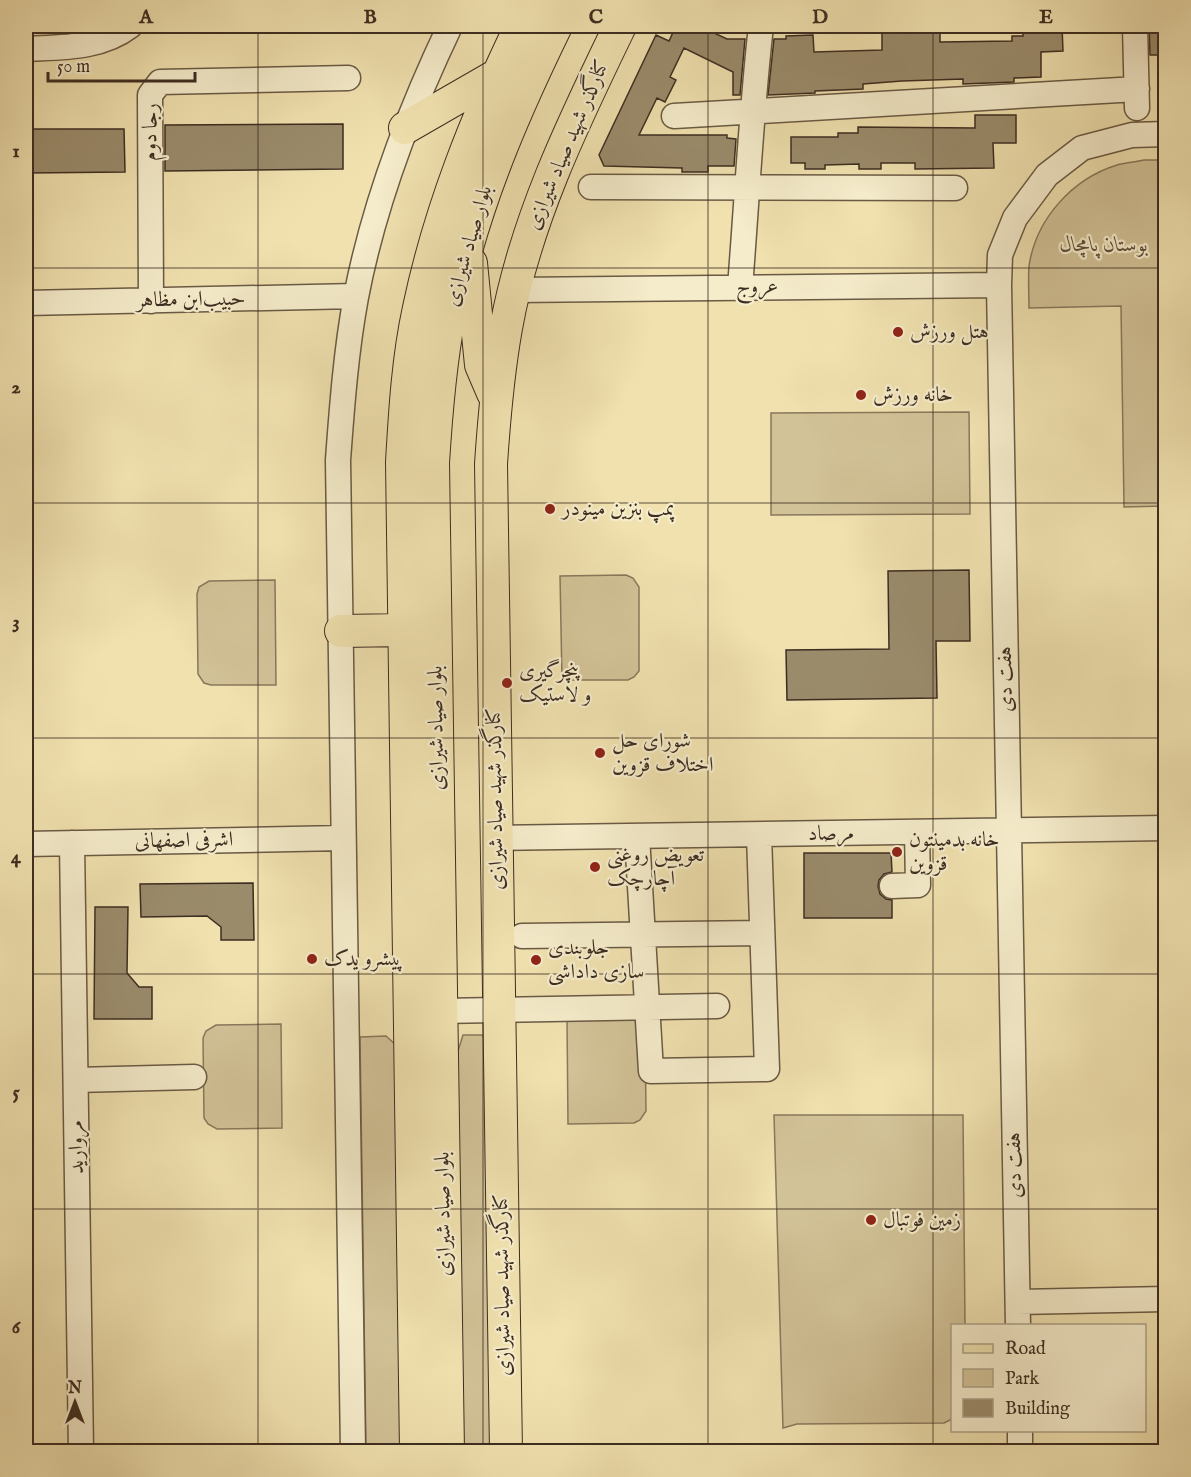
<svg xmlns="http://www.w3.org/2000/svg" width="1191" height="1477" font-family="'IM FELL English',Amiri,serif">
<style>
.green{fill:#d2c297;stroke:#88785c;stroke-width:1.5}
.building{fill:#9a8b6b;stroke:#3d2d21;stroke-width:1.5}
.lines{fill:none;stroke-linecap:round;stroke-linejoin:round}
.minor-casing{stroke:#6a5a44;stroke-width:27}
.major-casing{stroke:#3d2d21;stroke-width:34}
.minor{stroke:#f5eccb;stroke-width:24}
.major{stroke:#f0e1af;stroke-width:32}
.grid{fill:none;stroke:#3d2d21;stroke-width:1.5;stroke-opacity:0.55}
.poi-dot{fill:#8f2418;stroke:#f5eccb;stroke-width:2}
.labels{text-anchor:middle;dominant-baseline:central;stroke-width:4.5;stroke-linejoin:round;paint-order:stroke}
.street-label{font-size:21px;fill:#3d2d21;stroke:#f5eccb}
.park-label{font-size:21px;font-style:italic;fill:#5b4b39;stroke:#f5eccb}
.poi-label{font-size:21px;fill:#3d2d21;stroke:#f5eccb;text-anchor:start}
.neatline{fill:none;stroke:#3d2d21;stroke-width:2}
.grid-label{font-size:20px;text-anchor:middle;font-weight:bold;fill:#3d2d21}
</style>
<rect width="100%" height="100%" fill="#f0e1af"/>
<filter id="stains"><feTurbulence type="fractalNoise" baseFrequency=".00333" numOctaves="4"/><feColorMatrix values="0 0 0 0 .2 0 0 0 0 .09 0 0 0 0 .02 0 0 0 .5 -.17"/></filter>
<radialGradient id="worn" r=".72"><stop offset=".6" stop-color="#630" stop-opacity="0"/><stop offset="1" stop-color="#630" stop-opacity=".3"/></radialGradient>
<!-- green -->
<path class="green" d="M1144 160H1165V506L1124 507 1121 306 1029 308C1029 295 1028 280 1029 266 1036 219 1072 179 1117 165 1125 163 1135 162 1144 160Z
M969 412 970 514 771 515V413Z
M626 575 633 578 639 587V671L634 677 628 680H562L560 576Z
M275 580 276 685H211L204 683 198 674 197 594 199 587 209 581Z
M567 1019H636L645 1031 646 1111 640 1120 634 1123 568 1124Z
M281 1024 282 1128 217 1129 208 1124 204 1118 203 1038 206 1031 216 1025Z
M463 1035H482L485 1038 496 1451H457L458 1051Z
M386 1036 396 1045 405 1451H366L360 1037Z
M774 1115H963L965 1325 952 1326V1419L944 1423 797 1424 783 1428Z"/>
<!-- building -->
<path class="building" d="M676 26H699L727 39H745L740 95H733V72L684 48 670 77 676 80 665 102 657 98 639 135H727V138L736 139 734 166H708V172H682V168L604 166 599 155 656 35 669 41Z
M1023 26H1062L1063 51 1041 52V77L1014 78V82L963 84V79L902 81 863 84V89L815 91V93L768 95 774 39H786V36L813 35 814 52 882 50V33L940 32V42L1012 41V36H1023Z
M1149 26H1166V55H1150Z
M975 115H1016V143H993L994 168 915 169V163H881V169H859V164L825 165V169H805V163H791V137H838V133H858V127L975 128Z
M343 124V169L165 171V125Z
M26 129H124L125 172 26 173Z
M969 570 970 641H936L937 698 787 700 786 650 889 649 888 571Z
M804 853H891L892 872 884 874 879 880 878 886 880 894 886 899 892 900V918H804Z
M253 883 254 940H221V927L207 916 141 917 140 884Z
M95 907H128L127 973 139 987H152V1019H94Z"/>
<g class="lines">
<defs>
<path id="minor" d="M1135 26 1137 108
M26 49C61 47 100 49 130 26
M674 116 1137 89
M591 187 955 188
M740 287C747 200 751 113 761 26
M515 290 999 285
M151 301 150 95 160 82 348 78
M26 303 356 296
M637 836 651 1071 767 1069 759 835
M497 838 1166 828
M72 843 81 1452
M26 844 343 838
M892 886 918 885 917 833
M522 936 762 933
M441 1011 717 1006
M76 1080 194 1077
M1018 1302 1166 1299
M1018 1326 999 285 1000 255 1015 218 1047 175 1082 148 1132 135 1166 134
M1020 1430V1452
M353 1452 338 460C342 406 346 351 356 297 374 203 409 112 450 26"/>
<path id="major" d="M405 128 497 75
M471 263 481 365 493 393
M341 631 404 630
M416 1452 402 462C405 410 408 358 419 308 440 208 477 117 521 26
M448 1452 433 463C436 414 440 365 449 317 452 302 456 287 460 273 482 186 517 106 556 26
M506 1452 491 464C494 419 498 373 506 328 525 221 573 123 620 26"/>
</defs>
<!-- minor casing -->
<use href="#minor" class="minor-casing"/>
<!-- major casing -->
<use href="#major" class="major-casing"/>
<!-- minor -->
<use href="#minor" class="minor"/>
<!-- major -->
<use href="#major" class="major"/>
</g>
<!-- grid -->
<path class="grid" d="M258 26V1452M483 26V1452M708 26V1452M933 26V1452M26 268H1166M26 503H1166M26 738H1166M26 974H1166M26 1209H1166"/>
<!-- markers -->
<g class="poi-dot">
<circle cx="898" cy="332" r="6"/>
<circle cx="861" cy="395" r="6"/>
<circle cx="550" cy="509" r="6"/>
<circle cx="507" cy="683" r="6"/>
<circle cx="600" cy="753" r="6"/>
<circle cx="897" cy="852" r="6"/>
<circle cx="595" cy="867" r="6"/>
<circle cx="312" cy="959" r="6"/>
<circle cx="536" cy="960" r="6"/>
<circle cx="871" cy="1220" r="6"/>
</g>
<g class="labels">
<!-- street labels -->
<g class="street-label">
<text transform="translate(151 132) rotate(-89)">رجا دوم</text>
<text transform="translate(568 145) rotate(-67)">کنارگذر شهید صیاد شیرازی</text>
<text transform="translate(469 246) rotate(-74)">بلوار صیاد شیرازی</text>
<text transform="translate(757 287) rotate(-1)">عروج</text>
<text transform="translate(191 300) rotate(-1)">حبیب‌ابن مظاهر</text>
<text transform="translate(1006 679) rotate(-91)">هفت دی</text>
<text transform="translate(437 728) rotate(-91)">بلوار صیاد شیرازی</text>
<text transform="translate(496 799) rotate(-91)">کنارگذر شهید صیاد شیرازی</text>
<text transform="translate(831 834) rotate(-1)">مرصاد</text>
<text transform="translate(184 841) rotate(-1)">اشرفی اصفهانی</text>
<text transform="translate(77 1147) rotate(-91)">مروارید</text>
<text transform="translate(1015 1165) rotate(-91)">هفت دی</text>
<text transform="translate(444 1214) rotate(-91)">بلوار صیاد شیرازی</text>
<text transform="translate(503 1285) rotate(-91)">کنارگذر شهید صیاد شیرازی</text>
</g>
<!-- park labels -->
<g class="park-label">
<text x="1104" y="245">بوستان پامچال</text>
</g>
<!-- poi labels -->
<g class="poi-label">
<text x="910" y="332">هتل ورزش</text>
<text x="873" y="395">خانه ورزش</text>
<text x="562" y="509">پمپ بنزین مینودر</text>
<text x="519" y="671">پنچرگیری<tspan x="519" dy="24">و لاستیک</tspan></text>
<text x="612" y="741">شورای حل<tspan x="612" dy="24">اختلاف قزوین</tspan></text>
<text x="909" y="840">خانه بدمینتون<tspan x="909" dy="24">قزوین</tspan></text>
<text x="607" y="855">تعویض روغنی<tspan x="607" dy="24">آچارچک</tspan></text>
<text x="548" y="948">جلوبندی<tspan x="548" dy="24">سازی داداشی</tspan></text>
<text x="324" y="959">پیشرو یدک</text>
<text x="883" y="1220">زمین فوتبال</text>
</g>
</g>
<!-- margin -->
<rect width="1191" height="1477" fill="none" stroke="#f0e1af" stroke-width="66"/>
<!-- legend -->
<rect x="951" y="1324" width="195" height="108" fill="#f5eccb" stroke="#aba087" stroke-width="1.5"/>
<rect x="963" y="1344" width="30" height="9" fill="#f0e1af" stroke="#aba087" stroke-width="1.5"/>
<text x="1005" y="1354" font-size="18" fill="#3d2d21">Road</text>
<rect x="963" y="1369" width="30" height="18" fill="#d2c297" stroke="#aba087" stroke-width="1.5"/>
<text x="1005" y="1384" font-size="18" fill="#3d2d21">Park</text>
<rect x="963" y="1399" width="30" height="18" fill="#9a8b6b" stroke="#aba087" stroke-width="1.5"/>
<text x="1005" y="1414" font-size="18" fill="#3d2d21">Building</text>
<!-- north arrow -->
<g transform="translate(75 1402)" stroke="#f5eccb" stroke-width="4.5" paint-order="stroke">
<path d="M0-4.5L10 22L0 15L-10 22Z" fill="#3d2d21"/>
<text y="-9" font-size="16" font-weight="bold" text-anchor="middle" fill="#3d2d21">N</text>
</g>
<!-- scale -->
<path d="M48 72v9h147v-9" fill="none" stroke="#3d2d21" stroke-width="3"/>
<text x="57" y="72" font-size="18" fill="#3d2d21" stroke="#f5eccb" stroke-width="4.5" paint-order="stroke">50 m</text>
<rect x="33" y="33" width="1125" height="1411" class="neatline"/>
<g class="grid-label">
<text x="146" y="23">A</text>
<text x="370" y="23">B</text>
<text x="596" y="23">C</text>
<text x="820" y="23">D</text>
<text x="1046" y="23">E</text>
<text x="16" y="157">1</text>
<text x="16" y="393">2</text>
<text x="16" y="628">3</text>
<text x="16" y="863">4</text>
<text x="16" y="1098">5</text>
<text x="16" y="1333">6</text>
</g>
<rect width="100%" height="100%" filter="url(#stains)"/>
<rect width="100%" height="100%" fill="url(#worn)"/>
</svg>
